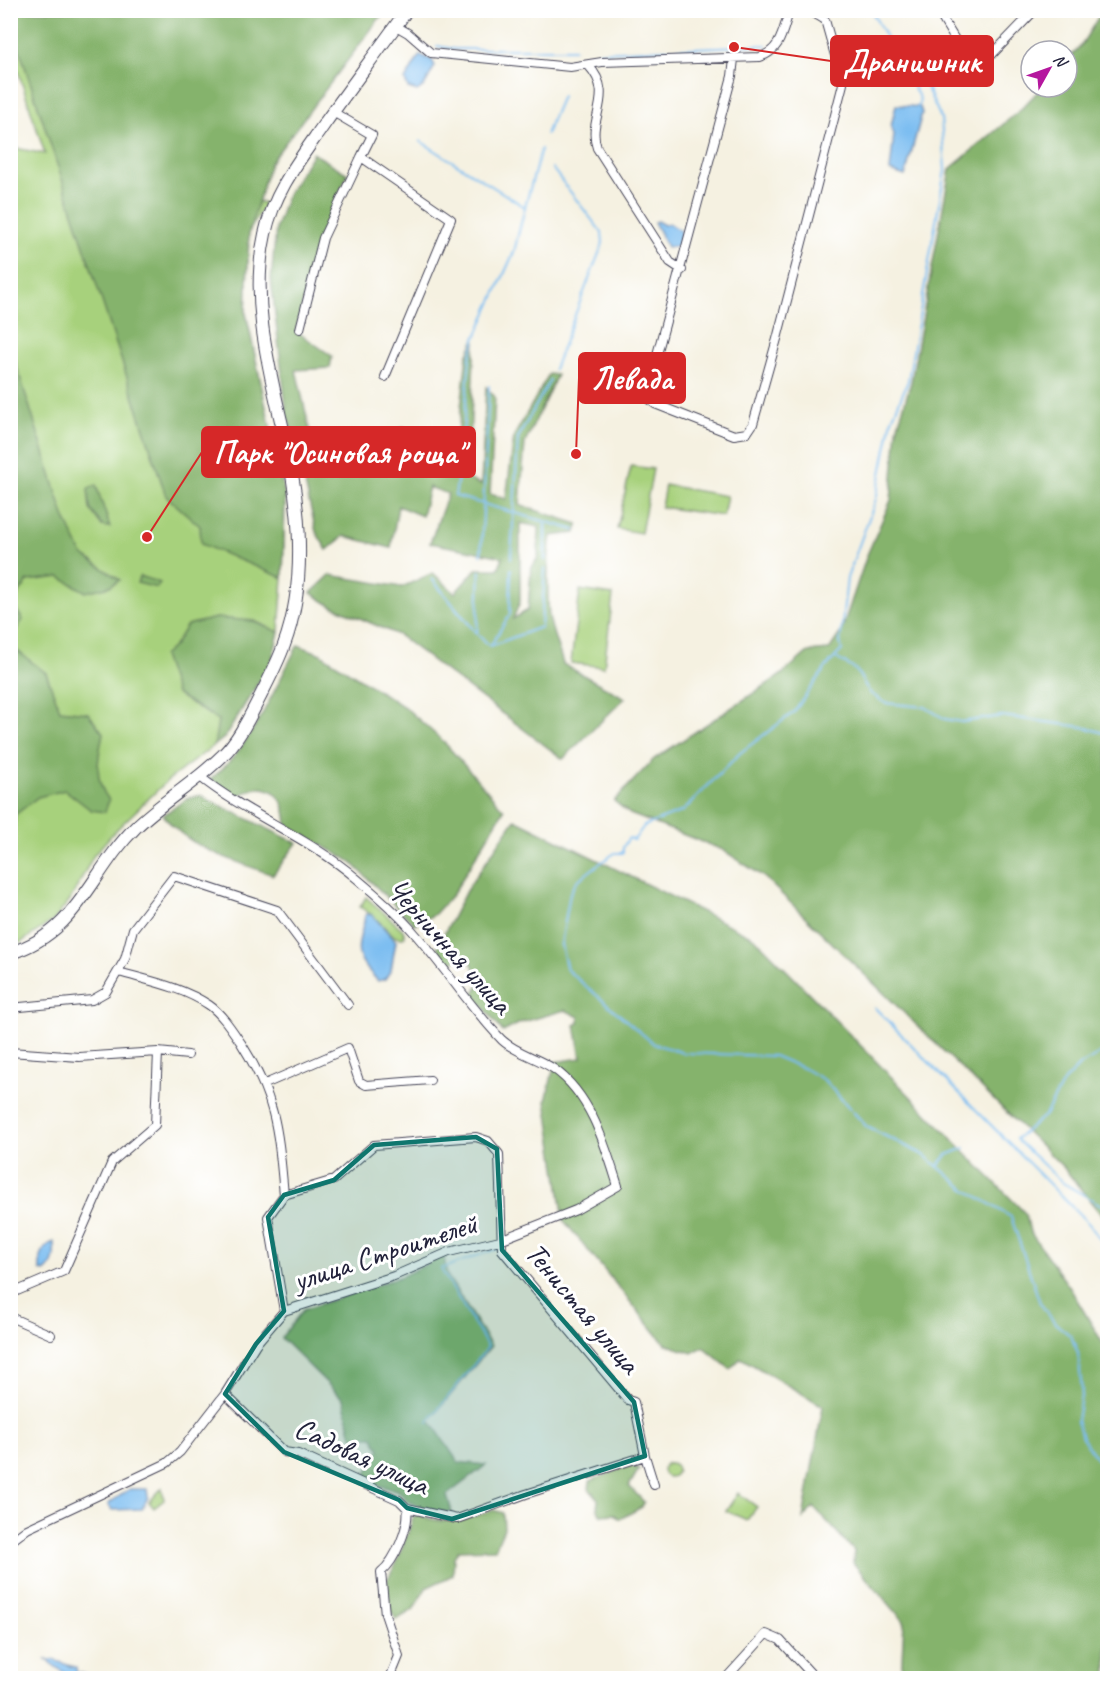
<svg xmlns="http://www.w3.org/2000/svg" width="1118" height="1689" font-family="Caveat,sans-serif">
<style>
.green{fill:#a7d17c;stroke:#647a5c;stroke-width:1.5}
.forest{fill:#85b36c;stroke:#546a54;stroke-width:1.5;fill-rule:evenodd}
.water{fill:#7bbdf1;stroke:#4e7096;stroke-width:1.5}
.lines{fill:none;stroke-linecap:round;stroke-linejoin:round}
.stream{stroke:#7bbdf1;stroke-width:2}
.minor-casing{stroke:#424154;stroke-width:10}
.primary-casing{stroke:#424154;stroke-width:14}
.minor{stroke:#fff;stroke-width:8}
.primary{stroke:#fff;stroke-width:12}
.marked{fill:#0f766e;fill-opacity:0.2;stroke:#0f766e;stroke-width:4.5;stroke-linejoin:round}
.labels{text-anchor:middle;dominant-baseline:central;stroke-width:6;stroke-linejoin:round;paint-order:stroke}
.street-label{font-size:30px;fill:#22223b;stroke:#fff}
.leader{fill:none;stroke:#d62828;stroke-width:2}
.callout-dot{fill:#d62828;stroke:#fff;stroke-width:2}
.callout{fill:#d62828;stroke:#d62828;stroke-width:2}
.callout-label{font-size:32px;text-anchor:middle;font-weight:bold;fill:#fff}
</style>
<rect width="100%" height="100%" fill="#fff"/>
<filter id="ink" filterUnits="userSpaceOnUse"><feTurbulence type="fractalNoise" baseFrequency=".0167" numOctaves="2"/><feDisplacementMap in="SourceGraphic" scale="12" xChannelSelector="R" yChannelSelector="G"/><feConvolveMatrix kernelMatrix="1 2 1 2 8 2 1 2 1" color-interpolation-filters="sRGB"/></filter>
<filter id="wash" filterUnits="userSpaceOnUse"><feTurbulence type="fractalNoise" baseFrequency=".008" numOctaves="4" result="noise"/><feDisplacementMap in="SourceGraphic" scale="24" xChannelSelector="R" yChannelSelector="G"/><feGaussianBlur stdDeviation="1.35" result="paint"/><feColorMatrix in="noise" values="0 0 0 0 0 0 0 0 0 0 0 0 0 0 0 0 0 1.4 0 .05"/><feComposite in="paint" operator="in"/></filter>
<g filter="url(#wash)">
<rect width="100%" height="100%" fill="#f5f1e1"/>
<!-- green -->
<path class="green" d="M11 11 68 159 265 203 249 232 246 313 285 496 283 578 279 632 272 660 225 737 166 782 115 831 94 855 70 900 54 920 20 943 10 942V147L45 154 11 50Z
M631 466 653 469 641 533 617 529Z
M665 485 727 496 723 516 661 507Z
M580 590 613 595 604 667 571 663Z
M366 897 403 930 405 936 403 938 395 937 372 915 360 907Z
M663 1470a7 7 0 1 1 14 0a7 7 0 1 1-14 0Z
M162 1488 164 1500 154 1508 149 1502Z
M738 1493 757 1507 747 1520 726 1511Z"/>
<!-- forest -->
<path class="forest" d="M10 11H385L270 163 249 232 246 314 285 496 283 578 201 544 200 526 166 496 11 24Z
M1102 11H1108L1107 1222 1064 1168 764 877 723 850 630 814 614 801 654 759 781 675 808 652 829 650 841 632 867 555 891 500 897 429 911 382 950 169 1019 111 1042 87H1067V60L1082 44Z
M313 153 348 174 319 237 296 331 332 356 330 368 296 370 314 448 386 456 403 427 456 450 467 356 475 339 468 479 481 485 486 387 495 397 490 494 506 499 514 436 549 374 557 375 525 443 520 505 578 524 576 533 551 536C548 554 547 596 549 615 551 631 559 648 563 664L625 698 563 759 398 635 330 605 311 593 330 575 402 587 433 573 455 593 476 569H498L503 557 430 543 448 494 429 487 422 516 398 506 391 548 344 536 327 550 316 532 296 444 287 416 271 280 276 228 287 195ZM520 523 539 527 538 557 531 569 528 610 513 619 520 602Z
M11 348 64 516 82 554 120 580 110 586 86 592 60 577 28 581 12 603 23 620 11 637Z
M96 485 110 527 102 526 90 509 88 489Z
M140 576 160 583 157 588 137 583Z
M216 618 254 621 279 632 272 660 225 737 214 746 218 720 176 694 163 656 174 646 187 625Z
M298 645 321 654 406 708 444 742 504 810 453 894 434 915 414 924 350 861 287 825C285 791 265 777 236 798L210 779C250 751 275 687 298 645Z
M11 646 46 673 60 710 88 713 103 733C98 757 93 780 109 800L105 812 91 810 65 790 38 797 15 815 11 855Z
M199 795 297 843 273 875C233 860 190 850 163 815L188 798Z
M515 819 755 938 1026 1214 1030 1232 1070 1288 1107 1350V1678H901L904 1621 853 1563 854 1551 814 1507 803 1518 823 1406 741 1358 730 1369 703 1347 692 1353 665 1344 564 1221 546 1101 555 1062 581 1058 575 1025 579 1023V1017L565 1010 520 1023 503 1032 473 994 481 983 470 960 462 956 450 964 437 948 466 891Z
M444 1256 447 1275 491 1346 430 1420 458 1462 486 1465 447 1495 452 1512H436L407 1501 399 1491 362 1481 380 1449 373 1437H352L343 1399 281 1338 303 1310 400 1277Z
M631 1465 639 1469 629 1486 644 1502 642 1507 620 1519 614 1514 601 1515 597 1509 598 1499 589 1489 590 1481Z
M494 1510 503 1513 504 1528 495 1549 459 1550 454 1557 453 1575 426 1588 413 1610 396 1620 390 1608 387 1580 397 1562 414 1516 419 1514C445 1528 469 1518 494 1510Z"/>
<!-- water -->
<path class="water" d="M420 55 432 60 435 66 424 86 417 91 408 88 405 80Z
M896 105 920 107 922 113 905 176 890 171 894 134 891 126Z
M657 221 664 225 669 223 681 231 679 246 667 247 654 222Z
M366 914 372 915 396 941 391 970 385 979 378 981C355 956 355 954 364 922 364 919 365 916 366 914Z
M54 1242C55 1254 55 1265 44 1272L40 1270C39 1259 42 1246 54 1242Z
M130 1489H147L148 1497 142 1509 112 1510 108 1504Z
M46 1660C57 1658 65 1666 76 1667L77 1675 80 1673 90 1676 89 1678H72Z"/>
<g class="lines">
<!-- stream -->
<path class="stream" d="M871 10 920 99 918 107
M437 46 454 49H574
M599 52 766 45
M906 71 927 88 941 118 945 170 908 381 892 419 876 499 847 578 840 642 842 650 827 666 794 712 740 753 683 811 644 826 634 840 629 838 623 847V853H615L603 861 577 881 570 893 561 945 567 970 654 1044 685 1053 774 1056 805 1069 824 1080 867 1127 924 1155 965 1189 1011 1217 1040 1303 1055 1323 1071 1336 1078 1353 1082 1390 1077 1421 1082 1437 1108 1475
M546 134 562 96
M420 141 525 207 514 252 475 339 470 358 460 464
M552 168 602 233 603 243 554 369
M525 207 541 149
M403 432 461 456
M399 442 460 464 455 496 575 530
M481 555 489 386
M511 558 518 438 550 380
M545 560V521
M432 579 477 634 490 646 541 627 545 569
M477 634 480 571
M491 645 510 614 511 569
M836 658 856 670 870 693 885 703 925 707 945 719 962 722 1002 716 1083 727 1108 734
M875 1008 1089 1224 1108 1250
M1108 1049 1079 1066 1064 1081 1045 1115 1016 1139 1063 1183 1108 1209
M938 1166 947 1155 965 1148
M428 1422 488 1347 441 1269 498 1248"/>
</g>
</g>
<g filter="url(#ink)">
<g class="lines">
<defs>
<path id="minor" d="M937 10 970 64 979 68 1035 10
M396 26 408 33 431 53 570 67 602 62 760 57C780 50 782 34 788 15 801 9 812 11 825 20L843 84 777 339 753 424 747 433 734 435 655 404 648 398V388L732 76 734 59
M588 65C617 96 586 118 597 148L670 262 682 270
M333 112 372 135 361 157 451 219 385 377
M300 329 323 238 361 157
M199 776C248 815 308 837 356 878 374 893 394 910 409 927 442 963 468 1005 502 1040 516 1053 538 1058 554 1069 591 1095 605 1145 618 1186L576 1210 500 1240 449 1252 394 1276 284 1311
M119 972C150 981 182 987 209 1005 222 1014 232 1030 241 1043 277 1100 278 1130 284 1195L268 1217 284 1311 256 1344 225 1394 284 1452 298 1454 399 1500 407 1508 457 1519 526 1494 645 1456
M10 1008 92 1000 106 992 125 959 133 929 174 876 277 910 348 1005
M10 1052 79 1057 158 1052 188 1055
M265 1084 348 1048 359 1081 366 1085 430 1080
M284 1195 334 1180 374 1145 476 1137 488 1141 499 1154 502 1250 628 1400 634 1402 645 1456 654 1485
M10 1294 64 1271 112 1162 155 1125 158 1052
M10 1317 51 1335
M10 1542 27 1529 167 1463 180 1452 225 1394
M390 1678 399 1656 385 1614 381 1572C395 1561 410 1526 407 1508
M726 1678 766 1634 780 1640 815 1678"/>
<path id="primary" d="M10 953C79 932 90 872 136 827 163 801 196 782 222 756 239 740 250 716 261 695 269 679 278 662 284 645 310 575 298 491 281 421 267 361 251 295 265 234 274 191 301 158 325 123 352 85 380 48 407 10"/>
</defs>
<!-- minor casing -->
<use href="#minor" class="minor-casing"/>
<!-- primary casing -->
<use href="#primary" class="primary-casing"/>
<!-- minor -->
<use href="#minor" class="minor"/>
<!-- primary -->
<use href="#primary" class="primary"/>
</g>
</g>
<!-- marked area -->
<path class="marked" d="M476 1137 497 1149 502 1250 634 1402 645 1456 452 1519 407 1508 399 1500 284 1452 225 1394 256 1344 284 1311 268 1217 284 1195 334 1180 374 1145Z"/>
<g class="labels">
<!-- street labels -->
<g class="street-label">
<text transform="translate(450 946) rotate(48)">Черничная улица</text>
<text transform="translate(385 1252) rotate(-18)">улица Строителей</text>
<text transform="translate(583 1308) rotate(50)">Тенистая улица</text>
<text transform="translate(362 1456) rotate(25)">Садовая улица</text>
</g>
</g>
<!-- callouts -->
<path class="leader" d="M734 47L831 61M576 454L579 378M147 537L202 452"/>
<g class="callout-dot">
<circle cx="734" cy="47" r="6"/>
<circle cx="576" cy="454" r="6"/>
<circle cx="147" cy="537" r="6"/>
</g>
<g class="callout">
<rect x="831" y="36" width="162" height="50" rx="6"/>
<rect x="579" y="353" width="106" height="50" rx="6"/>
<rect x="202" y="427" width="273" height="50" rx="6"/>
</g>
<g class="callout-label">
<text x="912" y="72">Дранишник</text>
<text x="632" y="389">Левада</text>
<text x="339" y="463">Парк "Осиновая роща"</text>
</g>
<!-- margin -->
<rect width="1118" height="1689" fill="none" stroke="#fff" stroke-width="36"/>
<!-- north arrow -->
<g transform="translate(1049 69) rotate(50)"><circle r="28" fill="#ffffff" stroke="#a7a7b1" stroke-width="1.5"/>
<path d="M0-4.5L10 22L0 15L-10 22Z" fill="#b5179e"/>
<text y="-9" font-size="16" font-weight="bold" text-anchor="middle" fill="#22223b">N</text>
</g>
</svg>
